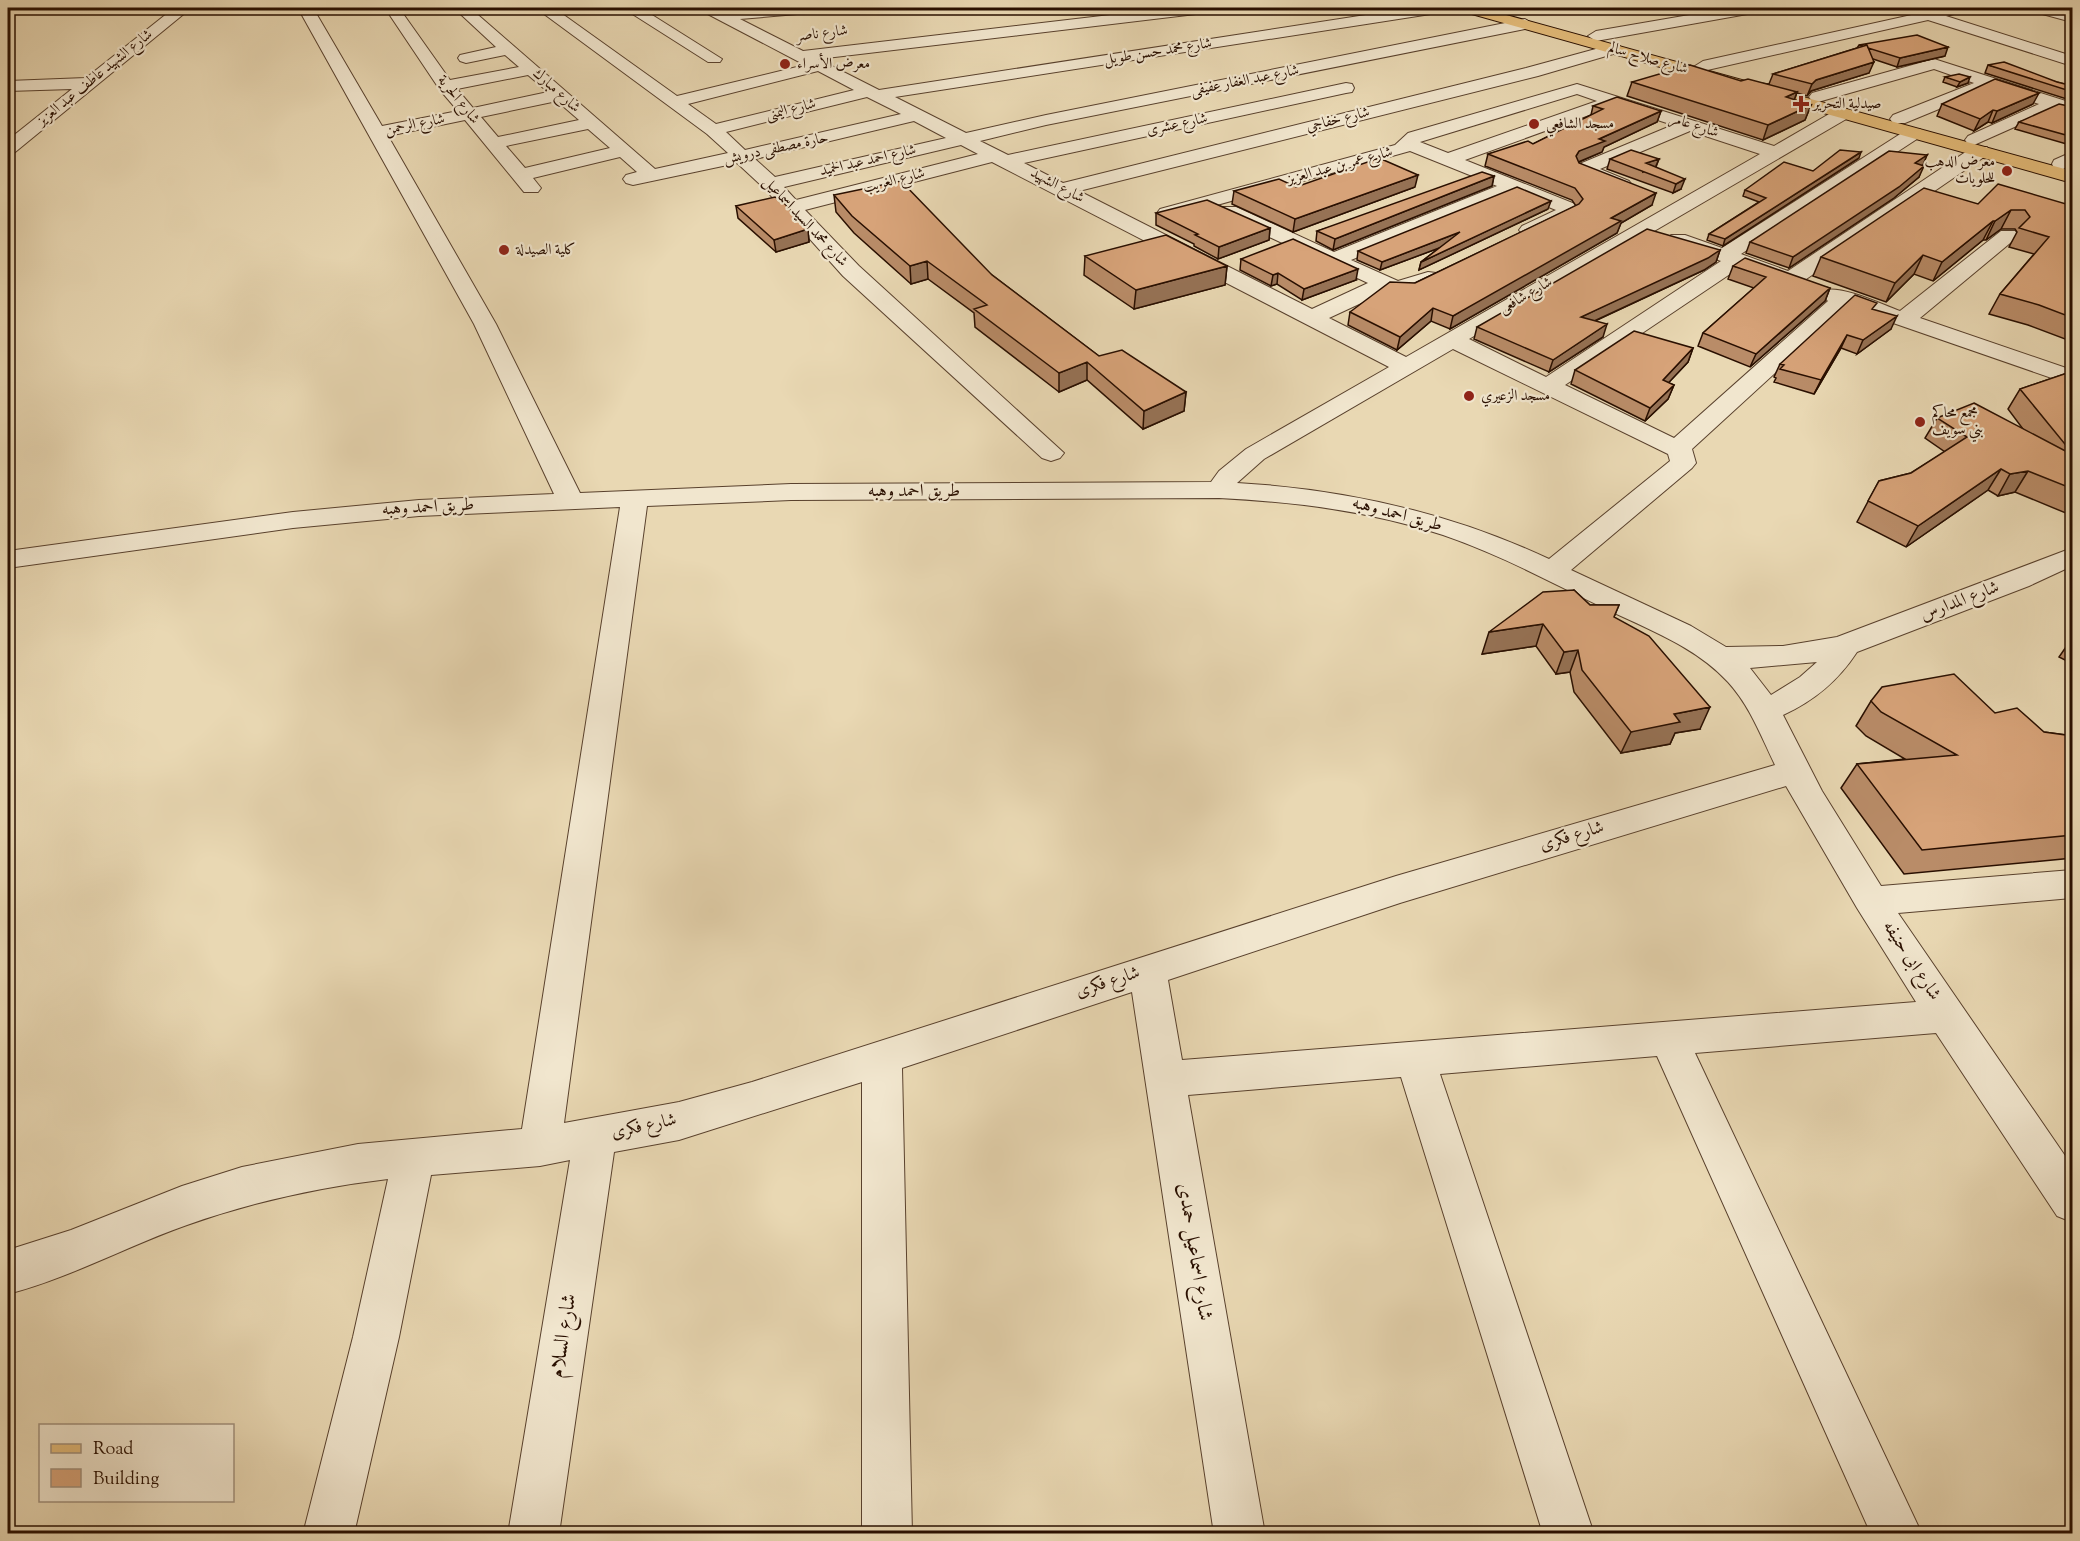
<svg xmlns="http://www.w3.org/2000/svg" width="2080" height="1541" font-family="'Sorts Mill Goudy',Amiri,serif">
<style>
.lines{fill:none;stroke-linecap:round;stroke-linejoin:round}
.minor-casing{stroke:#59412d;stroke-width:2}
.major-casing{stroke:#290f00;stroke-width:2}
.minor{fill:#f1e6ce;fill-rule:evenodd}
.major{fill:#e4bc7a;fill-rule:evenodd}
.wall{fill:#b98c68;stroke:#290f00;stroke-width:1.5}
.shaded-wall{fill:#967255;stroke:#290f00;stroke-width:1.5}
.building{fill:#d7a379;stroke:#290f00;stroke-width:1.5}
.poi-dot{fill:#8f2418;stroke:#f1e6ce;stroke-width:2}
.labels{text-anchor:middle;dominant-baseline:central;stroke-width:4.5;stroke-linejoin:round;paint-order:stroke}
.far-street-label{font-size:15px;fill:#290f00;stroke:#f1e6ce}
.far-poi-label{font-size:15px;fill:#290f00;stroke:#f1e6ce;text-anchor:start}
.street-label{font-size:18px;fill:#290f00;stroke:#f1e6ce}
.near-street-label{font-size:21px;fill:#290f00;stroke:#f1e6ce}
</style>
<rect width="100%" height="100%" fill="#e9d8b3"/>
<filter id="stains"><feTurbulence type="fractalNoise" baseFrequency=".00333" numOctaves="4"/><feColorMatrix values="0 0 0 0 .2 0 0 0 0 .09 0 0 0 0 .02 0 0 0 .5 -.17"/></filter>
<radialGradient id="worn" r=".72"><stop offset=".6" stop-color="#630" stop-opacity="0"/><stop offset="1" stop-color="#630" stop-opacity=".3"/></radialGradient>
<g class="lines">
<defs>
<path id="minor" d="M174 8H191L14 153 8 154V140L72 89 8 91V81L86 78Z
M298 8H313L382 126 458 111 440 90 385 8H399L450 80 519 67 505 55 466 63 460 61 458 58 460 55 496 47 454 8H470L655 169 728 153 707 134 540 11 538 8H554L677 96 805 65 702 11 700 8H718L725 11 765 8H816L814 11 809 13 740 19 803 51 1170 8H1212L1204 13 818 59 879 90 1411 8H1445L1437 13 895 97 966 133 1046 115 1525 19 1533 24 1525 29 1046 125 980 141 1008 155 1346 83 1352 84 1354 88 1352 92 1346 93 1024 163 1063 183 1526 68 1614 44 1620 46 1622 49 1620 52 1538 76 1079 191 1312 309 1368 283 1222 215 1219 211 1222 207H1236L1334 252 1497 186 1410 151 1167 219 1160 217 1157 213 1160 209 1395 145 1408 133 1577 84 1774 146 1836 110H1848L1851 114 1848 118 1469 339 1546 377 1721 261 1671 243 1668 239 1671 235H1685L1722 248 1908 129H1920L1923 133 1920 137 1741 254 1788 271 1973 147H1987L1989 151 1987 155 1799 284 1791 285 1783 284 1739 268 1565 385 1674 438 1828 301 1822 295 1825 290C1844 286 1881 304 1900 311L2001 231H2015L2018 235 2015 239 1920 318 2072 370V385L1847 307 1692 449 1696 463 1692 468 1571 570 1691 626 1726 647 1783 646 1837 637 2072 548V566L2029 586 1857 652C1838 681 1814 701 1783 715L1822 791 1881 886 2072 870V898L1898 913 2072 1166V1222L2057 1216 1936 1033 1695 1053 1922 1534H1871L1657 1056 1440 1074 1594 1534H1543L1401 1077 1188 1095 1265 1534H1214L1132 992 902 1068 912 1534H862V1082L679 1140 614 1152 559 1534H508L570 1160 540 1166 431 1175 399 1337 354 1534H303L353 1337 388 1179C320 1187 252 1202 187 1225 127 1246 70 1278 8 1294V1250L71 1230 182 1186 242 1167 358 1144 522 1129 620 507 419 516 293 528 8 568V551L293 512 419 500 554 494 474 324ZM818 71 854 90 716 124 688 104ZM528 75 548 92 473 108 457 89ZM1577 94 1597 101 1448 153 1420 142ZM867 97 901 114 745 150 726 132ZM557 101 579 120 498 137 481 117ZM1614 106 1673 125 1577 165 1575 169 1577 173C1592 179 1613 193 1629 189L1632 185 1629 181 1600 169 1690 131 1760 154 1406 357 1329 318 1385 292C1401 297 1429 293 1439 278L1436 273 1428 272 1398 281 1351 260 1514 193 1556 210 1522 226 1519 230 1522 234C1536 238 1573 222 1578 208L1575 204 1465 160ZM465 120 524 192H538L541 188 533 178 620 157 637 172 626 175 623 179 626 183 633 185 737 163 764 188 843 276 1042 458 1051 461 1060 458 1064 453 859 266 805 210 992 162 1389 367 1246 449 1219 471 1211 482 791 484 580 493 496 324 388 136ZM914 121 946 138 775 177 755 159ZM588 129 610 148 525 168 506 146ZM961 145 978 154 796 200 784 187ZM1453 349 1668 454 1670 461 1549 559C1451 513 1345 489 1237 483L1264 459ZM1219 498C1295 502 1370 511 1443 535 1499 554 1550 582 1604 608 1647 629 1695 646 1728 682 1750 706 1761 736 1775 765L1396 876 752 1082 679 1102 564 1123 647 506 791 500ZM1817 662 1800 677 1771 695 1750 668ZM1786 786 1857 908 1916 1002 1182 1060 1168 980 1400 903Z
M623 8H641L722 59 720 62H708Z
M1730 8H1761L1753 13 1596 41 1588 36 1596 31Z
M1943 8H1968L1966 11 1946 16 2072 56V66L1928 20 1703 71 1695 66 1703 61Z
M2028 8H2051L2072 13V22L2031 11Z
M1934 59 2072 103V114L2055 109 1974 145 1968 144 1965 140 1968 136 2039 104 1990 88 1905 123H1893L1890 119 1893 115 1974 83 1934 69 1818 102 1812 101 1809 97 1812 93Z
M2072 152V165L2061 170 2054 168 2052 164 2054 160Z"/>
<path id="major" d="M1458 8H1481L2072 171V183L1461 11Z"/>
</defs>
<!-- minor casing -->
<use href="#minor" class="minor-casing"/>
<!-- major casing -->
<use href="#major" class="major-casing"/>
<!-- minor -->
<use href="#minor" class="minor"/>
<!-- major -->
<use href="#major" class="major"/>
</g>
<!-- wall -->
<path class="wall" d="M1859 45 1945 56 1897 67 1873 59 1869 73 1811 91 1807 96 1797 93 1794 100 1811 105 1805 120 1763 140 1627 96 1632 82 1741 81 1769 84 1773 74 1857 48Z
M1988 65 2073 86V101L1985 73Z
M1945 77 1968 83 1957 87 1943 82Z
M1942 104H2033L1992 123 1988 122 1974 131 1937 116Z
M1593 106 1661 111 1657 122 1604 147 1602 152 1579 162V163L1652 205 1621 223 1617 233 1450 329 1431 321 1397 350 1348 325 1350 312 1415 283 1576 206 1572 200 1485 166 1488 154 1533 144 1591 115Z
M2073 107V145H2070L2015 129 2019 122Z
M1927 155 1922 166 1919 177 1894 198 1789 268 1746 253 1750 242Z
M1859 158 1723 246 1707 240 1709 234 1759 202 1743 196 1745 190Z
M1610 159H1659L1656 167 1681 189 1673 193 1607 169Z
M1494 176 1492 186 1333 250 1316 241 1317 231Z
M1296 187H1415L1293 232 1232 204 1234 191Z
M834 195 992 275 1099 356 1186 392 1184 411 1143 429 1087 380 1059 392 975 327 974 313 928 279 911 284 854 233 836 212Z
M1978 204 2073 206V342L2028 325 1989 314 2000 294 2034 254 2009 247 2017 232 2015 229H2001L1986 240H1983L1933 281 1914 274 1886 302 1813 276 1821 257Z
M736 206 808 229 809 242 776 252 738 218Z
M1548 209 1419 270 1421 262 1439 248 1380 270 1357 260 1358 251Z
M1156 213 1270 228 1269 240 1218 259 1194 246V244L1156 225Z
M1720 250 1716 262 1704 270 1595 321 1603 337 1549 372 1474 339 1477 327Z
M1085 256 1227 266 1225 285 1134 309 1084 275Z
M1241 259 1356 280 1302 300 1277 284 1271 286 1240 270Z
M1733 266 1830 288 1825 301 1750 367 1698 346 1703 333 1754 288 1728 279Z
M1874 310 1891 329 1857 354 1841 348 1814 394 1774 382 1776 378 1774 377 1780 364Z
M1693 348 1688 362 1668 383 1674 385 1668 399 1645 421 1571 384 1575 370Z
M2073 371V516L2015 492 1998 496 1988 490 1906 547 1857 522 1879 481 1911 473 1945 452 1925 438 1937 418 2023 429 2008 409 2020 389Z
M1574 590 1590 605H1619L1614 617 1700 729 1675 733 1670 744 1621 753 1574 692 1570 672 1556 674 1536 646 1482 654Z
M2073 637V664L2059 657Z
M1871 701 1995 713 2044 732 2073 736V858L1904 874 1841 788 1857 764 1905 759 1866 736 1856 726Z"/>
<!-- shaded-wall -->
<path class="shaded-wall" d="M1948 47 1945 56 1897 67 1900 58Z
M1874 62 1869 73 1811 91 1807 96 1812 84 1816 80Z
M1970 77 1968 83 1957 87 1960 82Z
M1797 92 1792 106 1786 97Z
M2039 93 2033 104 1992 123 1997 111Z
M1811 105 1805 120 1763 140 1768 125Z
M1993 110 1988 122 1974 131 1980 119Z
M1661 111 1657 122 1604 147 1602 152 1576 163V156L1579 151 1599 139Z
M1861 152 1859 158 1723 246 1725 239Z
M1927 155 1923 165 1910 173 1915 163Z
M1659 159 1655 168 1643 172 1646 163Z
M1924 166 1919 177 1894 198 1789 268 1793 257Z
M1418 175 1415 187 1293 232 1295 219Z
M1494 176 1492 186 1333 250 1335 239Z
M1685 179 1681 189 1673 193 1676 184Z
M1656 193 1652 205 1621 223 1617 233 1450 329 1453 316 1611 218Z
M1551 201 1548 209 1419 270 1421 262Z
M2011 210 2001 229 1986 240 1995 221Z
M1993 221 1983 240 1933 281 1942 262Z
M1270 228 1269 240 1218 259 1219 247Z
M808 229 809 242 776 252 774 240Z
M1460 232 1458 241 1380 270 1382 262Z
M1720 250 1716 262 1704 270 1577 329 1581 317Z
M1923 255 1914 274 1886 302 1895 283Z
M927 261 928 279 911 284 910 266Z
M1227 266 1225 285 1134 309 1136 290Z
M1358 269 1356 280 1302 300 1304 289Z
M1278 273 1277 284 1271 286 1273 275Z
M1830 288 1825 301 1750 367 1756 354Z
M1433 308 1431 321 1397 350 1400 337Z
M1897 316 1891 329 1857 354 1863 340Z
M1607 324 1603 337 1549 372 1553 360Z
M1847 335 1841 348 1814 394 1821 380Z
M1693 348 1688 362 1658 394 1663 380Z
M1087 362V380L1059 392V373Z
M1674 385 1668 399 1645 421 1650 408Z
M1186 392 1184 411 1143 429 1144 411Z
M2001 469 1988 490 1906 547 1918 526Z
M2028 471 2015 492 1998 496 2010 474Z
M1543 624 1536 646 1482 654 1489 632Z
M1578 650 1570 672 1556 674 1564 652Z
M1710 707 1700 729 1675 733 1670 744 1621 753 1631 732 1674 714Z"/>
<!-- building -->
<path class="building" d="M1917 35 1948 47 1900 58 1868 48 1867 45 1864 46 1859 45Z
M1867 45 1874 62 1816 80 1812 84 1773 74Z
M2004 62 2057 82 2073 86V92L1988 65Z
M1690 65 1741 81 1748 79 1797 92 1786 97 1811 105 1768 125 1632 82Z
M1959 74 1970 77 1960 82 1945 77Z
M1995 79 2039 93 1997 111 1993 110 1980 119 1942 104Z
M1617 97 1661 111 1599 139 1605 141 1579 151 1576 156 1579 163 1656 193 1611 218 1621 221 1453 316 1433 308 1400 337 1350 312 1390 282 1415 283 1579 204 1583 199 1575 188 1488 154 1528 141 1533 144 1603 109 1593 106Z
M2059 104 2073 107V137L2019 122Z
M1631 150 1659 159 1646 163 1685 179 1676 184 1610 159Z
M1840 150 1861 152 1725 239 1709 234 1766 198 1745 190 1784 162 1813 171Z
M1889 151 1927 155 1915 163 1924 166 1899 187 1793 257 1750 242Z
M1379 158 1418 175 1295 219 1234 191 1279 179 1296 187Z
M1482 172 1494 176 1335 239 1317 231Z
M901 181 992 275 1099 356 1122 350 1186 392 1144 411 1087 362 1059 373 974 309 987 305 927 261 910 266 852 216 834 195Z
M1998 184 2073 206V318L2039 305 2000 294 2049 237 2019 228 2030 217 2025 210H2011L1995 221H1993L1942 262 1923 255 1895 283 1821 257 1924 188 1978 204Z
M1517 187 1551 201 1421 262 1460 232 1382 262 1358 251Z
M775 197 784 203 808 229 774 240 736 206Z
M1207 200 1270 228 1219 247 1195 235 1198 234 1156 213Z
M1647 229 1720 250 1708 258 1581 317 1607 324 1553 360 1477 327Z
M1166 235 1227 266 1136 290 1085 256Z
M1293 239 1358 269 1304 289 1278 273 1273 275 1241 259Z
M1745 258 1830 288 1756 354 1703 333 1766 277 1733 266Z
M1855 295 1877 303 1872 309 1897 316 1863 340 1847 335 1821 380 1780 369 1784 365 1780 364Z
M1634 331 1693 348 1663 380 1674 385 1650 408 1575 370Z
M2073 371V454L2020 389Z
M1974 403 2073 455V489L2028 471 2010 474 2001 469 1918 526 1868 501 1879 481 1911 473 1967 437 1937 418Z
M1574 590 1590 605H1619L1614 617 1649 636 1710 707 1674 714 1680 722 1631 732 1582 670 1578 650 1564 652 1543 624 1489 632 1543 592Z
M1954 674 1995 713 2017 708 2044 732 2073 736V835L1922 850 1857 764 1957 755 1881 712 1871 701 1882 687Z"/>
<!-- markers -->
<g class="poi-dot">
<circle cx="785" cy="64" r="6"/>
<path d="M1798 95h6v6h6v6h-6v6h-6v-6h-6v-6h6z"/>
<circle cx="1534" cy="124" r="6"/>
<circle cx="2007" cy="171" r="6"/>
<circle cx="504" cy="250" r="6"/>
<circle cx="1469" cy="396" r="6"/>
<circle cx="1920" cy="422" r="6"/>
</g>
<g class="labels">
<!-- far-street labels -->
<g class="far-street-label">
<text transform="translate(822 34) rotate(-7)">شارع ناصر</text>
<text transform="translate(1158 52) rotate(-9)">شارع محمد حسن طويل</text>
<text transform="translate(1648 59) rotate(16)">شارع صلاح سالم</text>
<text transform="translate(95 78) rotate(-39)">شارع الشهيد عاطف عبد العزيز</text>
<text transform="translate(1245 81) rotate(-11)">شارع عبد الغفار عفيفى</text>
<text transform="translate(556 91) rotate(42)">شارع مبارك</text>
<text transform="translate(458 100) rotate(51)">شارع الحرية</text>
<text transform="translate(791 110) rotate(-14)">شارع اليمنى</text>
<text transform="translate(1338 120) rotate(-14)">شارع خفاجي</text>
<text transform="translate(415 125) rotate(-11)">شارع الرحمن</text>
<text transform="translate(1177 125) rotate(-12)">شارع عشرى</text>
<text transform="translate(1694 126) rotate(18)">شارع عامر</text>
<text transform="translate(776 149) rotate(-12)">حارة مصطفى درويش</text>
<text transform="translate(868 161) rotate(-13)">شارع احمد عبد الحميد</text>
<text transform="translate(1340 166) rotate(-15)">شارع عمر بن عبد العزيز</text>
<text transform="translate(894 181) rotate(-14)">شارع الغريب</text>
<text transform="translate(1057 186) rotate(28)">شارع الشهيد</text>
<text transform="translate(805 222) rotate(47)">شارع محمد السيد اسماعيل</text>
<text transform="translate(1526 296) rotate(-30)">شارع شافعى</text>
</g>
<!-- far-poi labels -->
<g class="far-poi-label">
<text x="797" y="64">معرض الأسراء</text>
<text x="1813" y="104">صيدلية التحرير</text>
<text x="1546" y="124">مسجد الشافعي</text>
<text x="1995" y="162" text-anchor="end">معرض الدهب<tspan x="1995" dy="17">للحلويات</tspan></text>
<text x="516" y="250">كلية الصيدلة</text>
<text x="1481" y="396">مسجد الزعيري</text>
<text x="1932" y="413">مجمع محاكم<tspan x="1932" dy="17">بني سويف</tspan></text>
</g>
<!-- street labels -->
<g class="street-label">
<text x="914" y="492">طريق احمد وهبه</text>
<text transform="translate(428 508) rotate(-3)">طريق احمد وهبه</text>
<text transform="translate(1397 515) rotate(15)">طريق احمد وهبه</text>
<text transform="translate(1960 602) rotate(-21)">شارع المدارس</text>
<text transform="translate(1572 837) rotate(-17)">شارع فكرى</text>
<text transform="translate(1911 961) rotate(57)">شارع ابى حنيفه</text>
<text transform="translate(1108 983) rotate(-18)">شارع فكرى</text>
<text transform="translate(644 1127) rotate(-12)">شارع فكرى</text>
</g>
<!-- near-street labels -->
<g class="near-street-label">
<text transform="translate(1194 1252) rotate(81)">شارع اسماعيل حمدى</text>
<text transform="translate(564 1336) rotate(-81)">شارع السلام</text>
</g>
</g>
<!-- margin -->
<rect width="2080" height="1541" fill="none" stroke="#e9d8b3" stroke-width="30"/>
<rect x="9" y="9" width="2062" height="1523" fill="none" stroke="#290f00" stroke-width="3"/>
<rect x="15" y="15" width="2050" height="1511" fill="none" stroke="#290f00" stroke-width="1.5"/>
<!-- legend -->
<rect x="39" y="1424" width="195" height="78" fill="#f1e6ce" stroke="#a1907c" stroke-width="1.5"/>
<rect x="51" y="1444" width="30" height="9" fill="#e4bc7a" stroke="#a1907c" stroke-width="1.5"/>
<text x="93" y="1454" font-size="18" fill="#290f00">Road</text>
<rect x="51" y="1469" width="30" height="18" fill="#d7a379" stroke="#a1907c" stroke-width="1.5"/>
<text x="93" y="1484" font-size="18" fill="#290f00">Building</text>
<rect width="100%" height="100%" filter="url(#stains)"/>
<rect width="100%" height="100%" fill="url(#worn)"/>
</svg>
